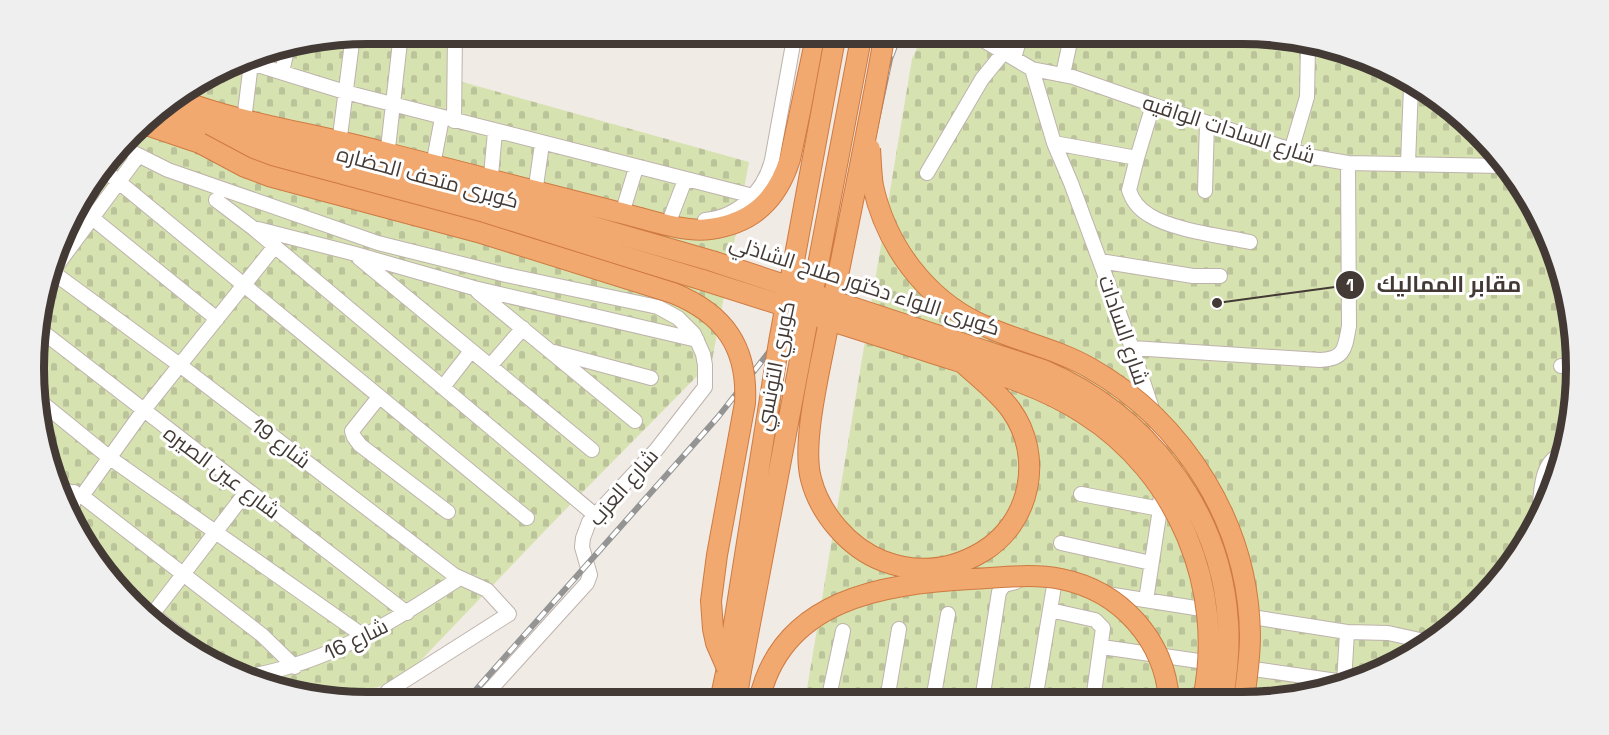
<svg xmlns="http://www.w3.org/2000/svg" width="1609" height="735" font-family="'Space Grotesk',Cairo,sans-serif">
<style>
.cemetery{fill:url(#cemetery-stones)}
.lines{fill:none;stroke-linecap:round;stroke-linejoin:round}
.minor-casing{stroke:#beb3ac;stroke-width:16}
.highway-casing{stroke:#cf7a41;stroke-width:22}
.minor{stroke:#fff;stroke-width:14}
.highway{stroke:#f1a970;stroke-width:20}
.rail-casing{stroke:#949494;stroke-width:6}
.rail{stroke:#fff;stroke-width:4;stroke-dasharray:11;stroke-linecap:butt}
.highway-bridge-casing{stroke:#cf7a41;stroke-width:22;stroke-linecap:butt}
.highway-bridge{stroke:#f1a970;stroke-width:20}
.labels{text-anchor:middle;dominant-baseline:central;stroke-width:6;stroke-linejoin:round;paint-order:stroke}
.street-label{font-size:21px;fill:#433a35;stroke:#fff}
.rim{fill:none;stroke:#433a35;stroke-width:8}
.leader{fill:none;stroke:#433a35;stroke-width:2}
.callout-dot{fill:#433a35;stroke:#fff;stroke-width:2}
.mark-label{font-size:18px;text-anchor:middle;font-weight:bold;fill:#fff}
.callout-label{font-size:22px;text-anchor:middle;font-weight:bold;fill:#433a35;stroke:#fff;stroke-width:6;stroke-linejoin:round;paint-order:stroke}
</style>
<defs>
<pattern id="cemetery-stones" width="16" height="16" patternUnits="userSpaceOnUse" patternTransform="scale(1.5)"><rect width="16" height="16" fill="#d7e2b1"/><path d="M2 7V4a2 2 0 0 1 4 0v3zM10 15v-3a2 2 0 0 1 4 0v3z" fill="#bac399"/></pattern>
</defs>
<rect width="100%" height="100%" fill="#f1ebe5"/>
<!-- cemetery -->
<path class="cemetery" d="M368 33H458L459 81 749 162 712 361 563 512 400 682 337 696 240 677 147 619 78 534 36 412 39 303 78 200 147 116 260 51Z
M924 33H1242L1369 58 1478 131 1550 239 1576 367 1551 495 1507 571 1445 633 1370 676 1286 699 805 701 912 59Z"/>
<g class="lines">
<defs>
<path id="minor" d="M971 33 1032 69 1073 77 1153 105 1313 157 1348 163 1502 166
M1014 58 1021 34
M251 63 345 92 753 196
M1032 69 1054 143 1071 183 1132 348 1157 424 1161 458
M282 72 288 46
M1063 74 1072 33
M245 112 252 55
M454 121 455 33
M340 136 353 35
M1054 143 1137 158 1153 105
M122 147 168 170 378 243 506 275 658 307 678 318 694 334 703 354 705 365V387L656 450 589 522 583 538 582 547 590 575 587 583 479 702
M388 148 401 33
M1291 151 1307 97 1308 46
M1137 158 1129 190C1132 200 1139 209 1149 215 1172 230 1222 236 1250 242
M434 160 442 118
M1408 163 1411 86
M103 169 527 518
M927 173 982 79 1004 52
M491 175 495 132
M536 186 542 144
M1205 191 1207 123
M216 200 253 228 595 515
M624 207 636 168
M91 217 217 319
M670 219 685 180
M705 220C738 217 764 192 772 160L795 33
M258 229 352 253 474 288 697 340
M359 258 592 450
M1100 261 1193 276H1220
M51 271 181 366 454 575 487 590 509 614 388 691 380 702
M49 276 138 156
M478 292 635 421
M39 329 407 613
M1132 348 1320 360C1345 359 1345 348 1349 326L1348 163
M554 352 651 378
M490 366 523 328
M1561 366 1576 367
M443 387 471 351
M379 397 352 431 354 437 360 445 448 512
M36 398 110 458 365 637
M62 489 82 496 262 635 295 667
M1081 494 1160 509
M82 496 143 411 275 246
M1539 515C1541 497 1540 465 1558 456
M72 517 74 492
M1061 543 1151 563
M1107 594 1347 632 1344 683
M127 595 210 658
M1146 600 1160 509 1161 489
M1050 610 1095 620 1103 628 1093 700
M148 620 247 491
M1347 632 1388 633 1429 642
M1102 647 1344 682
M244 677C327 664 390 623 460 578
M1094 696 1123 700
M887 700 899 629
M933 700 948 614
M982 700 999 592 1004 585 1016 582
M1035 700 1054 586
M828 701 843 631"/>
<path id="highway" d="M177 99C242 124 312 133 379 151 458 171 537 192 617 212 644 218 683 233 710 229 753 223 777 200 790 159L817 33
M159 109 225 131 487 196 712 261
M141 123 200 143 481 214 703 280
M720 701 727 668
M736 701 741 671"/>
</defs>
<!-- minor casing -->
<use href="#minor" class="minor-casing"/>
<!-- highway casing -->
<use href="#highway" class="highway-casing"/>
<!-- minor -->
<use href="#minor" class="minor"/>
<!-- highway -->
<use href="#highway" class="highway"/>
<defs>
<path id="rail" d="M465 702 718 417 849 250 890 59 900 33"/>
</defs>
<!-- rail casing -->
<use href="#rail" class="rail-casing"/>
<!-- rail -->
<use href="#rail" class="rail"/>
<defs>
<path id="highway-bridge" d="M885 33C868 131 847 229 828 326 821 365 801 443 811 479 820 514 849 548 883 561 917 574 950 571 982 552 1031 523 1044 456 1011 410 998 392 979 378 963 363
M200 143 245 167 269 176 478 232 673 293C725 314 748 348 745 403L717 555 711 601 713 629 716 643 727 668
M870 149C871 161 871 174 873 186 886 245 925 298 980 324 1016 341 1055 348 1090 368 1185 422 1249 525 1250 636 1250 657 1247 678 1244 699
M712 261 1043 370C1145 413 1221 509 1228 622 1230 648 1227 674 1223 699
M703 280C776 303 850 327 923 350 977 368 1035 382 1083 413 1178 473 1226 589 1203 699
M727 668 779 342 836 33
M741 671 862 33
M759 701C781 599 883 584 970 579 1000 578 1031 573 1061 579 1121 591 1164 640 1169 699"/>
</defs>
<!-- highway-bridge casing -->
<use href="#highway-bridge" class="highway-bridge-casing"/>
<!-- highway-bridge -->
<use href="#highway-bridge" class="highway-bridge"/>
</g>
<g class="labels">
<!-- street labels -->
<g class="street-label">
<text transform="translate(1229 129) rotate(18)">شارع السادات الواقيه</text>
<text transform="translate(428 177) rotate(15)">كوبرى متحف الحضاره</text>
<text transform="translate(865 285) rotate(18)">كوبرى اللواء دكتور صلاح الشاذلي</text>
<text transform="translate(1124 330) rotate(71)">شارع السادات</text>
<text transform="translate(775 366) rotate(-79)">كوبري التونسي</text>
<text transform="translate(281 443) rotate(37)">شارع 19</text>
<text transform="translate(222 472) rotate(37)">شارع عين الصيره</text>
<text transform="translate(623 487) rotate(-49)">شارع العزب</text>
<text transform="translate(356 639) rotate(-26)">شارع 16</text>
</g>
</g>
<!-- crop -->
<path d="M0 0H1609V735H0ZM368 44H1242A324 324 0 0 1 1566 368V368A324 324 0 0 1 1242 692H368A324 324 0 0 1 44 368V368A324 324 0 0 1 368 44Z" fill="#f0efef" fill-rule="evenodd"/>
<path class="rim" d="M368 44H1242A324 324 0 0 1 1566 368V368A324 324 0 0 1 1242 692H368A324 324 0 0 1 44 368V368A324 324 0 0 1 368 44Z"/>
<!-- callouts -->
<path class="leader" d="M1217 303L1350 285"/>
<g class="callout-dot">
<circle cx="1217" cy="303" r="6"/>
<circle cx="1350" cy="285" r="15"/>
</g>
<g class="mark-label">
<text x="1350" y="291">1</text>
</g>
<g class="callout-label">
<text x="1449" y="292">مقابر المماليك</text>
</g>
</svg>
